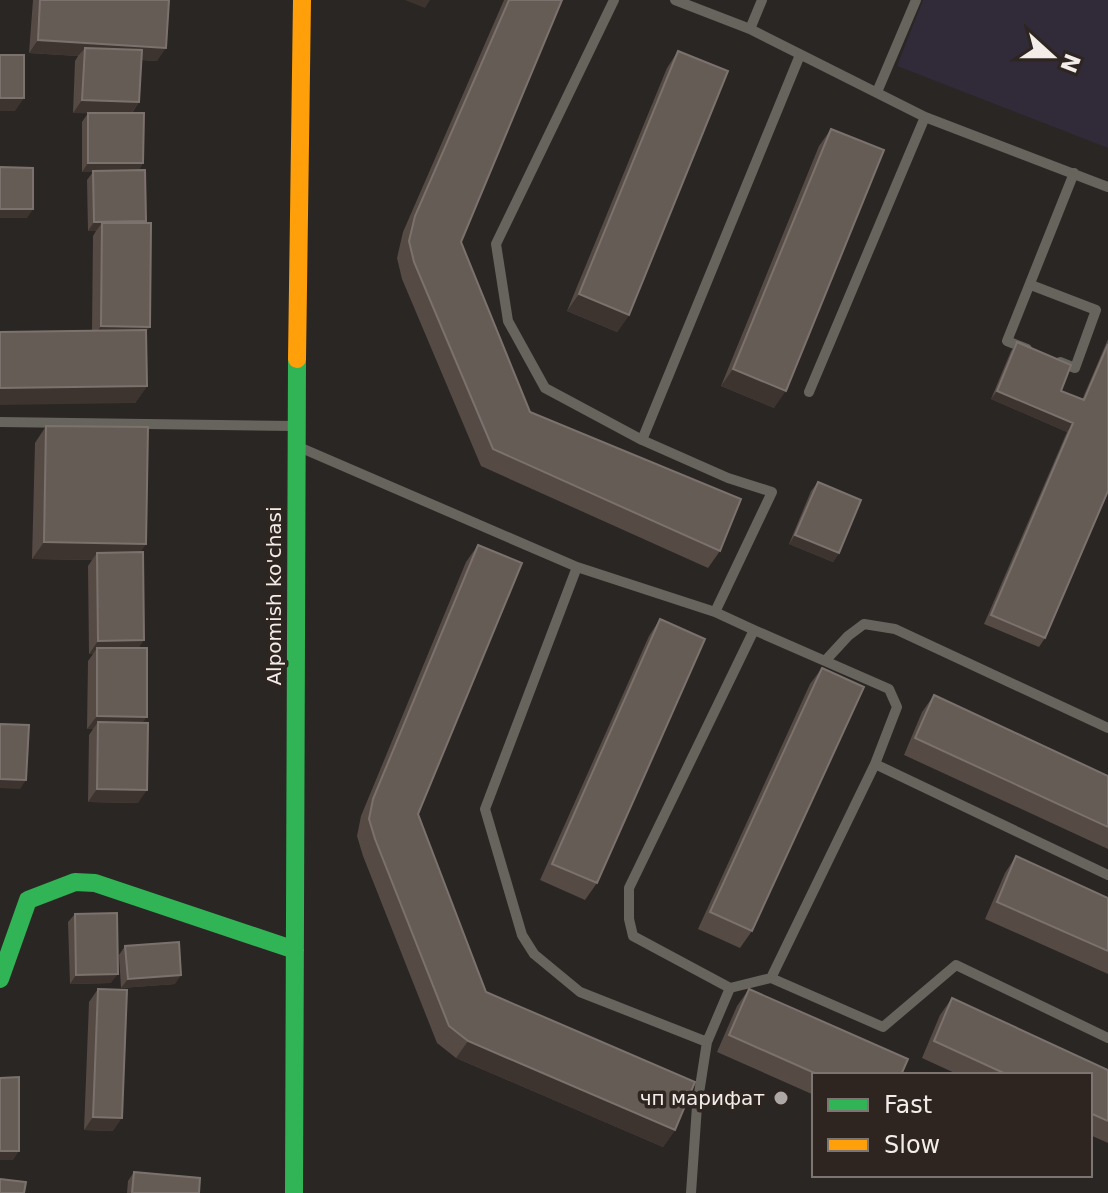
<svg xmlns="http://www.w3.org/2000/svg" width="1108" height="1193" font-family="'DejaVu Sans',sans-serif">
<style>
.education{fill:#312a38}
.lines{fill:none;stroke-linecap:round;stroke-linejoin:round}
.lane{stroke:#67645d;stroke-width:10}
.fast{stroke:#30b455;stroke-width:18}
.slow{stroke:#ff9f0a;stroke-width:18}
.wall{fill:#554a44}
.shaded-wall{fill:#3d3430}
.building{fill:#665c56;stroke:#7c726d;stroke-width:2}
.poi-dot{fill:#ada7a5;stroke:#2e2520;stroke-width:3}
.labels{text-anchor:middle;dominant-baseline:central;stroke-width:7;stroke-linejoin:round;paint-order:stroke}
.street-label{font-size:20px;fill:#f3edea;stroke:#2e2520}
.poi-label{font-size:20px;fill:#f3edea;stroke:#2e2520;text-anchor:end}
</style>
<rect width="100%" height="100%" fill="#2a2624"/>
<!-- education -->
<path class="education" d="M923 0H1108V148L897 66Z"/>
<g class="lines">
<!-- lane -->
<path class="lane" d="M614 0 496 244 508 321 545 388 642 440 728 478 772 492 715 612
M675 0 750 29 925 117 1108 187
M750 29 762 0
M877 92 916 0
M1031 285 1096 310 1075 368 1060 362
M1027 349 1007 341 1074 173
M809 392 925 117
M0 422 294 426
M642 440 800 55
M299 447 577 567 715 612 754 630 629 888V919L633 936 730 988 771 978 883 1027 956 965 1108 1038
M577 567 485 809 522 935 534 954 580 992 707 1042
M754 630 889 689 897 707 875 764
M825 661 848 636 864 624 895 629 1108 728
M771 978 875 764 1108 875
M691 1193 697 1106 707 1042 730 988"/>
<!-- fast -->
<path class="fast" d="M0 979 28 900 75 882 95 883 295 950
M294 1193 297 359"/>
<!-- slow -->
<path class="slow" d="M297 359 302 0"/>
</g>
<!-- wall -->
<path class="wall" d="M33 0H169L157 61 141 60 139 102 132 113 143 163 138 171 144 223 146 332 147 386 135 403 92 331 93 236 96 231H88L87 180 93 172H82V122L88 113H73L75 61 78 56 29 53Z
M504 0H562L461 242 530 412 720 551 708 568 481 466 402 279 397 258 403 232Z
M678 51 629 315 617 332 567 311 667 68Z
M831 129 774 408 721 386 819 146Z
M1108 339V491L1045 638 1039 647 984 624 1067 432 991 399 1011 351 1017 342 1061 391 1082 400Z
M46 426 146 544 140 552 139 648 142 723 138 803 88 802 89 735 93 729H87L88 661 93 654H89L88 566 92 560 32 559 35 443Z
M818 482 839 553 833 562 789 544 811 491Z
M478 545 418 814 486 992 675 1130 663 1147 456 1058 437 1043 363 856 357 836 361 816 466 562Z
M660 619 597 883 585 900 540 880 649 636Z
M822 668 752 931 740 948 698 929 810 684Z
M934 695 1108 776V849L904 755 922 712Z
M1016 856 1108 898V974L985 919 1005 873Z
M75 914 111 983 70 984 68 922Z
M125 946 175 984 121 988 119 955Z
M98 989 113 1131 84 1130 89 1002Z
M749 989 901 1075H814V1095L717 1052 737 1006Z
M952 998 1108 1070V1143L1090 1135V1075H959L922 1058 940 1015Z
M134 1172 199 1193H127L128 1181Z"/>
<!-- shaded-wall -->
<path class="shaded-wall" d="M405 0H430L425 8Z
M38 40 166 48 157 61 84 56 85 48 78 56 29 53Z
M0 98H24L15 111H0Z
M82 100 139 102 130 115 73 113Z
M88 163H143L137 172H82Z
M0 209H33L27 218H0Z
M146 221 139 230 102 223 96 231H88L94 222Z
M579 294 629 315 617 332 567 311Z
M101 326 150 327 140 340 92 339Z
M733 369 786 391 774 408 721 386Z
M147 386 135 403 0 405V388Z
M997 391 1073 423 1067 432 991 399Z
M795 535 839 553 833 562 789 544Z
M44 542 146 544 134 561 97 553 92 560 32 559Z
M144 640 135 654 97 648 93 654H89L98 641Z
M97 716 147 717 137 730 98 722 93 729H87Z
M0 779 26 780 20 789 0 788Z
M97 789 147 790 138 803 88 802Z
M118 974 111 983 70 984 76 975Z
M181 975 175 984 121 988 128 979Z
M468 1041 675 1130 663 1147 456 1058Z
M93 1117 122 1118 113 1131 84 1130Z
M0 1151H19L13 1160H0Z"/>
<!-- building -->
<path class="building" d="M40 0H169L166 48 38 40Z
M509 0H562L461 242 530 412 741 499 720 551 493 449 414 262 409 241 415 216Z
M85 48 142 50 139 102 82 100Z
M678 51 728 71 629 315 579 294Z
M0 55H24V98H0Z
M88 113H144L143 163H88Z
M831 129 884 150 786 391 733 369Z
M0 167 33 168V209H0Z
M145 170 146 221 94 222 93 171Z
M102 223H151L150 327 101 326Z
M146 330 147 386 0 388V332Z
M1017 342 1071 365 1061 391 1084 400 1108 344V491L1045 638 991 615 1073 423 997 391Z
M46 426 148 427 146 544 44 542Z
M818 482 861 500 839 553 795 535Z
M478 545 522 563 418 814 486 992 695 1082 675 1130 468 1041 449 1026 375 839 369 819 373 799Z
M143 552 144 640 98 641 97 553Z
M660 619 705 639 597 883 552 864Z
M97 648H147V717L97 716Z
M822 668 864 687 752 931 710 912Z
M934 695 1108 776V827L915 738Z
M98 722 148 723 147 790 97 789Z
M0 724 29 725 26 780 0 779Z
M1016 856 1108 898V951L997 902Z
M117 913 118 974 76 975 75 914Z
M179 942 181 975 128 979 125 946Z
M98 989 127 990 122 1118 93 1117Z
M749 989 908 1059 901 1075H819L729 1035Z
M952 998 1108 1070V1121L1090 1113V1075H1008L934 1041Z
M19 1077V1151H0V1078Z
M134 1172 200 1178 199 1193H132Z
M0 1179 26 1182 24 1193H0Z"/>
<!-- markers -->
<circle class="poi-dot" cx="781" cy="1098" r="8"/>
<g class="labels">
<!-- street labels -->
<g class="street-label">
<text transform="translate(274 596) rotate(-90)">Alpomish ko'chasi</text>
</g>
<!-- poi labels -->
<g class="poi-label">
<text x="765" y="1098">чп марифат</text>
</g>
</g>
<!-- legend -->
<rect x="812" y="1073" width="280" height="104" fill="#2e2520" stroke="#7d7571" stroke-width="2"/>
<rect x="828" y="1099" width="40" height="12" fill="#30b455" stroke="#7d7571" stroke-width="2"/>
<text x="884" y="1113" font-size="24" fill="#f3edea">Fast</text>
<rect x="828" y="1139" width="40" height="12" fill="#ff9f0a" stroke="#7d7571" stroke-width="2"/>
<text x="884" y="1153" font-size="24" fill="#f3edea">Slow</text>
<!-- north arrow -->
<g transform="translate(1052 56) rotate(111)" stroke="#2e2520" stroke-width="6" paint-order="stroke">
<path d="M0-6L14 30L0 20L-14 30Z" fill="#f3edea"/>
<text y="-12" font-size="22" font-weight="bold" text-anchor="middle" fill="#f3edea">N</text>
</g>
</svg>
